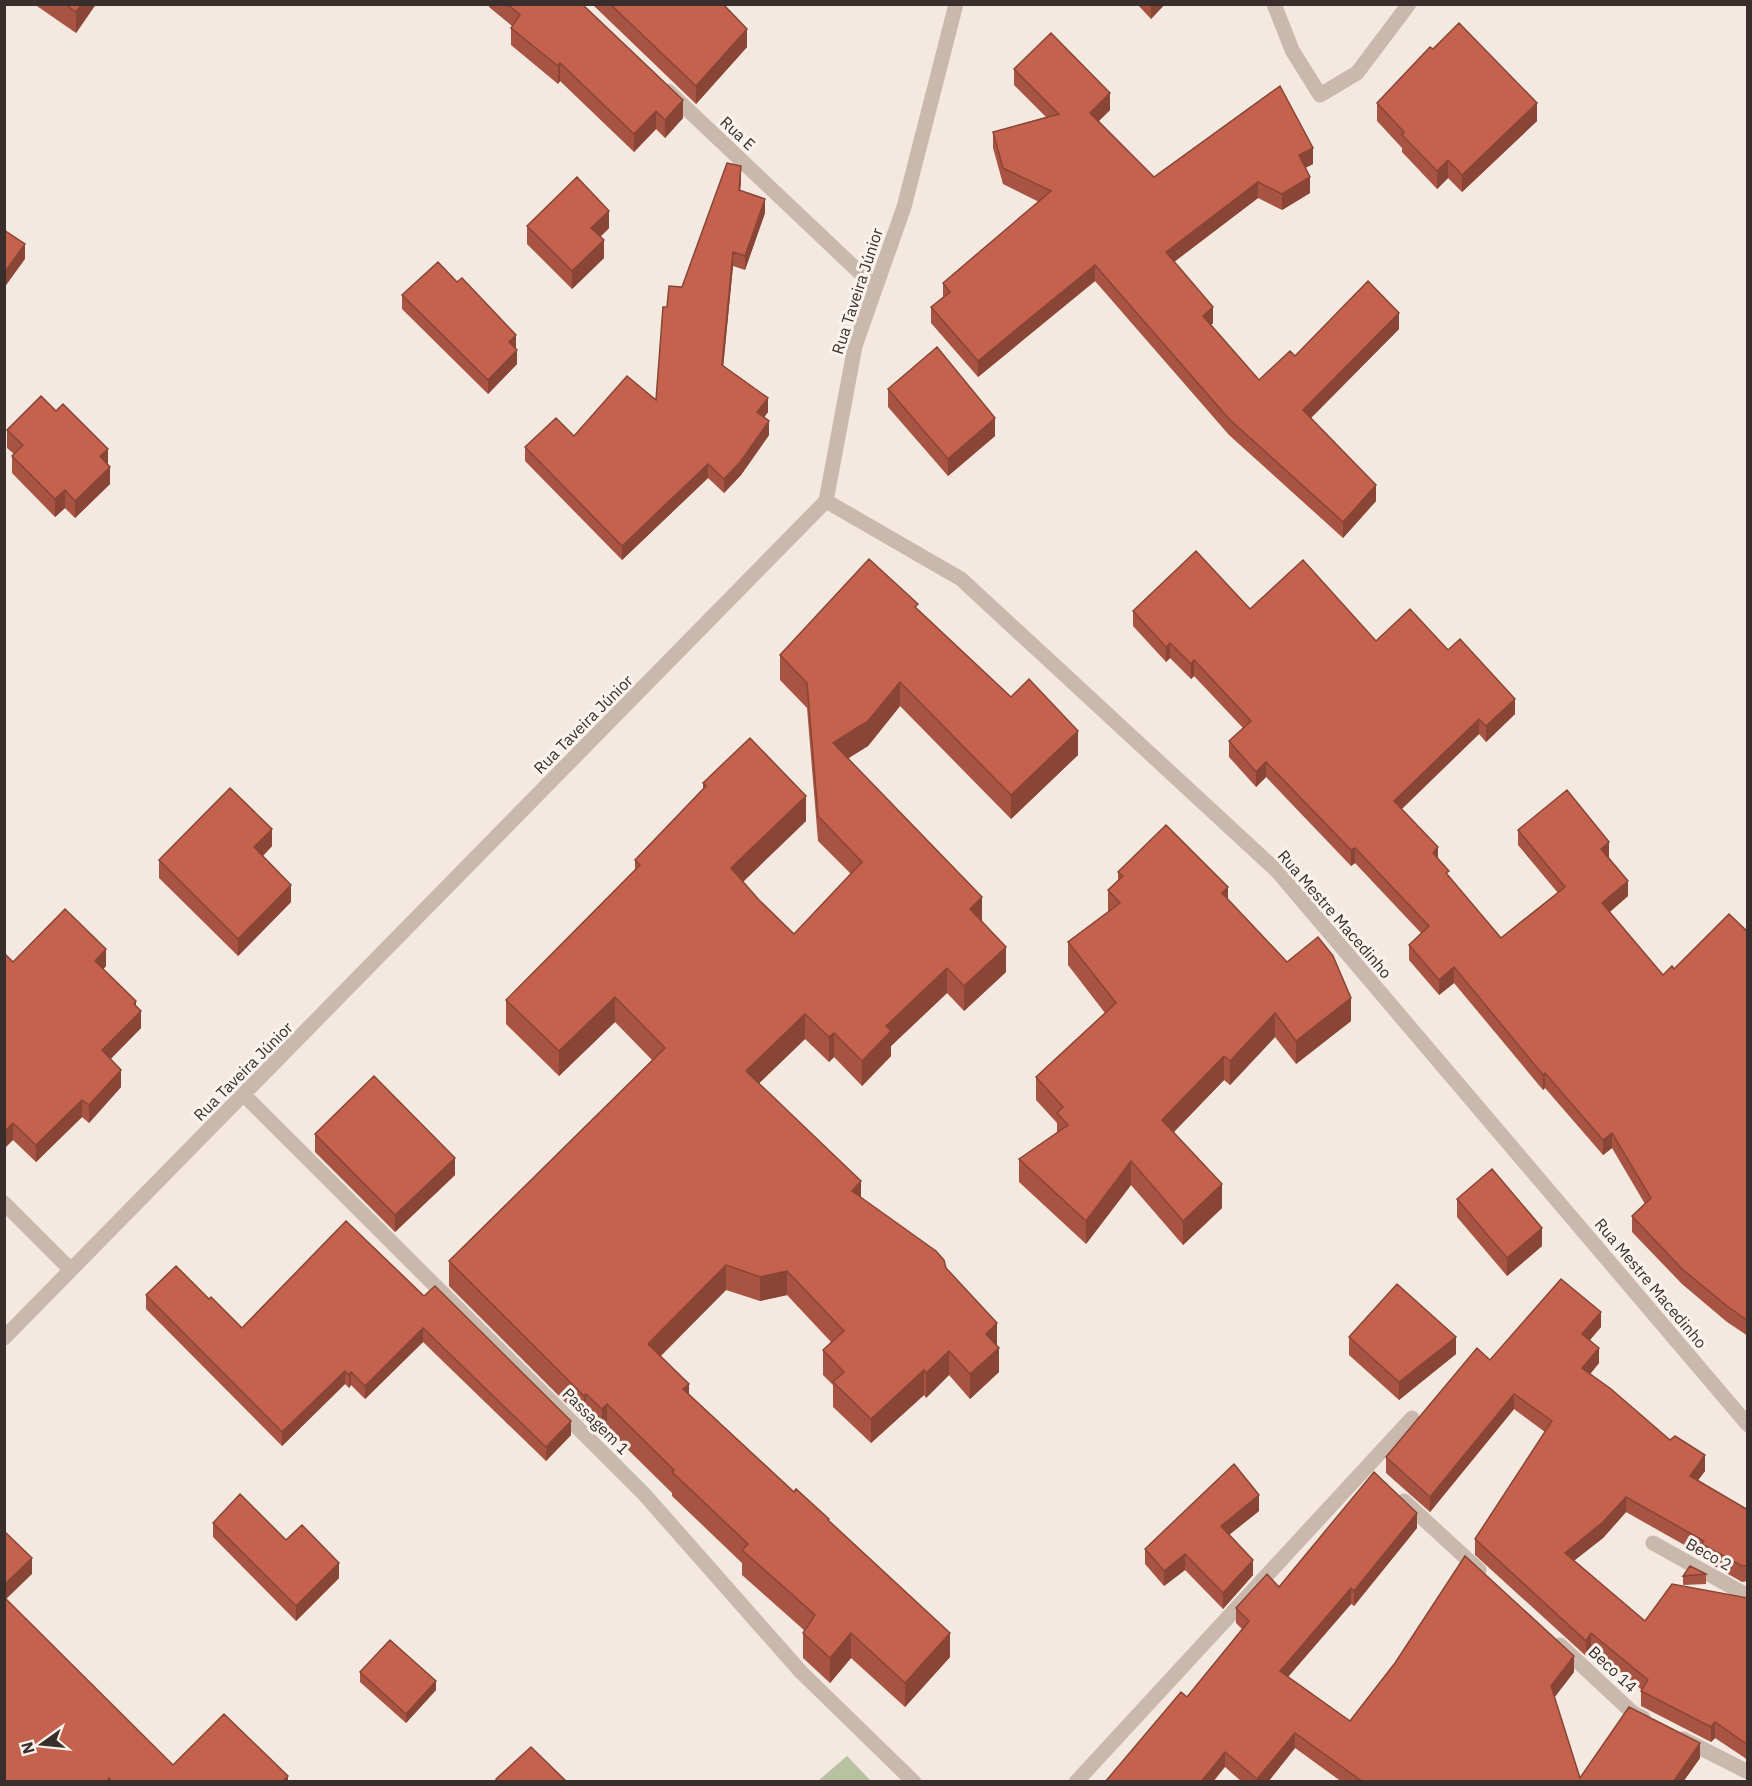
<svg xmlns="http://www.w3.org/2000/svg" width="1752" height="1786" font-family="'IBM Plex Sans',sans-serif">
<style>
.green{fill:#b9c2a0}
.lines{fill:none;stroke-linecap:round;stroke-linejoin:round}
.minor{stroke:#cbb8ac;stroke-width:15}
.wall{fill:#a95442}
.shaded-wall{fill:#894536}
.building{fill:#c4624d;stroke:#894536;stroke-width:1.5}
.labels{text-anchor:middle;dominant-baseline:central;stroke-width:6;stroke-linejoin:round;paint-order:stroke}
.street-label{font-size:16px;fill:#392e2b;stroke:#faf3ed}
</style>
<rect width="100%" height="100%" fill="#f3e9e0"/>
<!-- green -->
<path class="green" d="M847 1756 871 1781H818Z"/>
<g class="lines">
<!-- minor -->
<path class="minor" d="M1274 4 1292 50 1320 95 1357 73 1409 4
M668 91 875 287
M826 501 961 579 1277 871 1748 1425
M244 1095 644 1494 801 1672 914 1782
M4 1203 71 1270
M4 1338 826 501 855 346 904 207 956 4
M1404 1501 1479 1570
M1653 1543 1748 1596
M1560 1645 1633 1713 1643 1718
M1683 1739 1748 1772
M1076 1782 1412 1418"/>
</g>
<!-- wall -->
<path class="wall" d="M34 4H96L76 33Z
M489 4H582L683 118 665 138 656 129 634 152 560 81 558 84 511 45V28L512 26 489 7Z
M592 4H723L747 47 696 104Z
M1137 4H1165L1151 19Z
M1014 69 1110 110 1099 121 1154 177 1313 164 1305 168 1310 193 1282 210 1258 198 1174 262 1213 323 1211 325 1259 380 1295 356 1399 329 1311 418 1376 501 1343 538 1229 435 1095 281 978 377 931 323V307L943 297V283L1039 202 1003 184 993 148V132L1046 117 1014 85Z
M1377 103 1537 121 1462 192 1448 178 1437 189 1402 152V148L1377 121Z
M741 180 740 191 765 213 745 270 733 266 723 366 768 412 764 417 769 435 741 475 724 493 708 478 622 560 525 461V447L574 436 656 400 682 287Z
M527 226 609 228 600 237 604 258 572 289 527 244Z
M402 295 516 348 517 364 488 394 402 309Z
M888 389 995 436 948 476 888 407Z
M7 430 108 464 110 484 75 518 65 508 55 517 12 473V456L14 454 7 448Z
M918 609 1011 697 1078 755 1011 819 900 706 868 746 848 758 982 922 1006 972 964 1011 947 993 891 1046V1056L862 1086 834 1057 829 1062 805 1039 759 1083 861 1198 946 1268 997 1346 999 1372 970 1399 949 1375 926 1398 924 1395 871 1443 833 1407V1385L823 1375V1350L831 1342 787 1295 760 1301 726 1290 661 1356 689 1394 794 1492 829 1521 950 1657 905 1707 851 1658 830 1683 803 1658V1633L805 1631 742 1575V1563L672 1496V1493L607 1429 602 1434 586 1418 584 1421 449 1286V1261L652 1060 615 1022 559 1076 506 1024V1000L635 871V860L703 789V783L806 821 743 882 759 900 794 934 851 874 818 841 807 708 780 680V655Z
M1250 609 1376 641 1448 650 1515 714 1486 742 1479 734 1402 809 1438 859 1449 876 1501 938 1558 893 1518 845V830L1609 857V858L1628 896 1610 912 1663 975 1748 932V1336L1727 1322 1682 1284 1632 1232V1216L1645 1204 1612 1148 1603 1155 1545 1088 1543 1090 1454 983 1439 995 1409 960V945L1421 933 1355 863 1351 866 1266 777 1256 787 1229 757V741L1243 728 1194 676 1191 679 1170 658 1166 662 1133 626V611Z
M272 846 263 856 291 902 238 956 159 878V860Z
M1118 872 1228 900 1287 962 1351 1021 1296 1064 1275 1037 1230 1085 1224 1080 1174 1132 1222 1208 1183 1245 1131 1185 1086 1244 1019 1182V1159L1057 1133V1123L1036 1100V1077L1105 1013 1068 965V942L1108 912V890L1118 880Z
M13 962 106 966 103 969 136 1006 141 1028 110 1059 121 1087 89 1123 82 1117 36 1162 13 1140Z
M315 1134 455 1175 395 1232 315 1152Z
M1457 1199 1542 1246 1507 1276 1457 1217Z
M146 1295 209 1299 242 1328 424 1296 571 1435 546 1461 423 1342 365 1399 351 1385 349 1388 345 1384 282 1446 146 1309Z
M1601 1327 1590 1340 1599 1363 1590 1374 1705 1471 1698 1480 1748 1510V1581L1742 1582 1702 1559V1555L1626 1512 1603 1538 1574 1560 1645 1621 1748 1598V1760L1715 1738 1711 1742 1641 1706V1691L1642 1690 1591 1648 1586 1656 1475 1555V1539L1545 1432 1514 1409 1430 1512 1386 1473V1457L1490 1360Z
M1349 1337 1456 1354 1399 1400 1349 1355Z
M1259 1511 1229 1535 1253 1575 1223 1609 1185 1570 1164 1586 1145 1564V1549Z
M213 1523 286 1540 339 1578 296 1621 213 1537Z
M1417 1528 1354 1606 1351 1604 1288 1677 1350 1721 1574 1672 1554 1697 1580 1778 1700 1758 1683 1782H1342L1295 1748 1268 1782H1242L1225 1767 1187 1697 1242 1629 1236 1623V1608L1279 1587Z
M1706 1574V1584L1683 1585V1576Z
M360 1672 436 1690 406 1723 360 1682Z"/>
<!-- shaded-wall -->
<path class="shaded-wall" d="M82 4H96L76 33V12Z
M1151 4H1165L1151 19Z
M747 29V47L696 104V86Z
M560 63V81L558 84V66Z
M1110 93V110L1090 129V113Z
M683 100V118L665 138V120Z
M1537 103V121L1462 192V175Z
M656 111V129L634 152V134Z
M1313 148V164L1299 171V155Z
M1448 160V178L1437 189V171Z
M741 166V180L739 205V190Z
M1310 177V193L1282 210V194Z
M1258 182V198L1166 268V252Z
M765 199V213L745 270V256Z
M609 211V228L591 246V228Z
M604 240V258L572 289V271Z
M25 244V259L4 288V273Z
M733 252V266L722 379V365Z
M1095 265V281L978 377V361Z
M1213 307V323L1203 332V316Z
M1399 313V329L1303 426V410Z
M516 335V348L509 356V342Z
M517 350V364L488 394V380Z
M768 398V412L757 427V412Z
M995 418V436L948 476V459Z
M769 421V435L741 475 724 493V479Z
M108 449V466L100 456Z
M708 464V478L622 560V546Z
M110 467V484L75 518V501Z
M1376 485V501L1343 538V522Z
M65 490V508L55 517V499Z
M1170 643V658L1166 662V647Z
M1194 660V676L1191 679V664Z
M900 682V706L868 746 833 768V743Z
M1515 699V714L1486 742V726Z
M1479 719V734L1394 816V801Z
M1078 731V755L1011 819V795Z
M1266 762V777L1256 787V772Z
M806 796V821L731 893V868Z
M272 829V846L254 865V847Z
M1609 842V857L1601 864V849Z
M1438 847V863L1433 853Z
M1355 848V863L1351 866V850Z
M1628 881V896L1602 918V903Z
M291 885V902L238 956V939Z
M1228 887V911L1222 893Z
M982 897V922L970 909Z
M1006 947V972L964 1011V986Z
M106 949V966L95 978V961Z
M1454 967V983L1439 995V980Z
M947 968V993L891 1046V1056L862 1086V1061L886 1026Z
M615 997V1022L559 1076V1051Z
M1351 998V1021L1296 1064V1041Z
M136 1001V1016L141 1011V1028L102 1068V1050Z
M1275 1013V1037L1230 1085V1061Z
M805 1014V1039L746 1096V1071Z
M834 1033V1057L829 1062V1037Z
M1224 1056V1080L1162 1144V1120Z
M121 1070V1087L89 1123V1105Z
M1545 1073V1088L1543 1090V1075Z
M82 1100V1117L36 1162V1145Z
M13 1123V1140L4 1149V1132Z
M1612 1133V1148L1603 1155V1140Z
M455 1158V1175L395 1232V1215Z
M1131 1161V1185L1086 1244V1221Z
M861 1181V1206L852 1191Z
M1222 1184V1208L1183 1245V1221Z
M1542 1228V1246L1507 1276V1258Z
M726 1265V1290L648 1368V1344Z
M787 1271V1295L760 1301V1277Z
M1601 1312V1327L1582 1349V1334Z
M997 1323V1348L986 1334Z
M423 1328V1342L365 1399V1386Z
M1456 1337V1354L1399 1400V1382Z
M999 1348V1372L970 1399V1374Z
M1599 1348V1363L1582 1384V1368Z
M949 1351V1375L926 1398V1373Z
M924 1370V1395L871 1443V1419Z
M345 1371V1384L282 1446V1432Z
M351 1372V1385L349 1388V1375Z
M689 1384V1408L683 1389Z
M586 1394V1418L584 1421V1396Z
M1514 1394V1409L1430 1512V1497Z
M607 1404V1429L602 1434V1409Z
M571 1421V1435L546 1461V1447Z
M1705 1455V1471L1690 1491V1476Z
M1259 1495V1511L1221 1541V1526Z
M1626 1497V1512L1603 1538 1565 1568V1553Z
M1417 1513V1528L1354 1606V1591Z
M1185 1554V1570L1164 1586V1571Z
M32 1558V1574L4 1601V1585Z
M1253 1560V1575L1223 1609V1593Z
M339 1563V1578L296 1621V1606Z
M1351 1588V1604L1280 1686V1671Z
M851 1633V1658L830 1683V1658Z
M950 1633V1657L905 1707V1683Z
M1591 1633V1648L1586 1656V1641Z
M1574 1656V1672L1551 1702V1686Z
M436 1681V1690L406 1723V1714Z
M1715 1722V1738L1711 1742V1727Z
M1295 1733V1748L1268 1782H1257V1779Z
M1700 1743V1758L1683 1782H1673Z
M1225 1752V1767L1213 1782H1201Z
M288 1776V1782H282Z"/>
<!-- building -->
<path class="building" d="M65 4H82L76 12Z
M507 4H582L683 100 665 120 656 111 634 134 560 63 558 66 511 28 520 15Z
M610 4H723L747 29 696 86Z
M1459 23 1537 103 1462 175 1448 160 1437 171 1402 135 1404 132 1377 103 1430 47 1433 49Z
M1051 33 1110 93 1090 113 1154 177 1280 86 1313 148 1299 155 1310 177 1282 194 1258 182 1166 252 1213 307 1203 316 1259 380 1290 351 1295 356 1368 281 1399 313 1303 410 1376 485 1343 522 1229 419 1095 265 978 361 931 307 950 292 943 283 1051 191 1003 168 993 132 1059 114 1014 69Z
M727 163 741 166 739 190 765 199 745 256 733 252 722 365 768 398 757 412 769 421 741 461 724 479 708 464 622 546 525 447 556 418 574 436 627 376 656 400 663 307H667L669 286 682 287Z
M577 177 609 211 591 228 604 240 572 271 527 226Z
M4 230 25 244 4 273Z
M438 262 457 282 462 278 516 335 509 342 517 350 488 380 402 295Z
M937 347 995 418 948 459 888 389Z
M41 396 56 411 63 404 108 449 100 456 110 467 75 501 65 490 55 499 12 456 23 445 7 430Z
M1196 551 1250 609 1303 560 1376 641 1410 609 1448 650 1460 639 1515 699 1486 726 1479 719 1394 801 1438 847 1433 853 1449 871 1446 873 1501 938 1565 887 1518 830 1567 790 1609 842 1601 849 1628 881 1602 903 1663 975 1672 966 1674 969 1729 914 1748 932V1321L1727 1306 1682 1269 1632 1216 1651 1198 1612 1133 1603 1140 1545 1073 1543 1075 1454 967 1439 980 1409 945 1429 926 1355 848 1351 850 1266 762 1256 772 1229 741 1251 721 1194 660 1191 664 1170 643 1166 647 1133 611Z
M869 559 918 604 915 607 1011 697 1029 679 1078 731 1011 795 900 682 868 721 833 743 982 897 970 909 1006 947 964 986 947 968 886 1026 891 1031 862 1061 834 1033 829 1037 805 1014 746 1071 861 1181 852 1191 936 1251 944 1260 946 1268 997 1323 986 1334 999 1348 970 1374 949 1351 926 1373 924 1370 871 1419 833 1382 844 1372 823 1350 844 1331 787 1271 760 1277 726 1265 648 1344 689 1384 683 1389 794 1492 796 1489 829 1519 828 1520 950 1633 905 1683 851 1633 830 1658 803 1633 815 1615 742 1550 748 1544 672 1472 674 1470 607 1404 602 1409 586 1394 584 1396 449 1261 665 1048 615 997 559 1051 506 1000 640 865 635 860 706 786 703 783 750 738 806 796 731 868 759 900 794 934 862 862 818 816 807 683 780 655Z
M230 788 272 829 254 847 291 885 238 939 159 860Z
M1166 825 1228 887 1222 893 1287 962 1318 937 1333 956 1351 998 1296 1041 1275 1013 1230 1061 1224 1056 1162 1120 1222 1184 1183 1221 1131 1161 1086 1221 1019 1159 1068 1125 1057 1113 1063 1107 1036 1077 1116 1003 1068 942 1120 903 1108 890 1123 876 1118 872Z
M65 909 106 949 95 961 136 1001 134 1004 141 1011 102 1050 121 1070 89 1105 82 1100 36 1145 13 1123 4 1132V953L13 962Z
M374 1076 455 1158 395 1215 315 1134Z
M1492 1169 1542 1228 1507 1258 1457 1199Z
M346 1221 424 1296 435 1286 571 1421 546 1447 423 1328 365 1386 351 1372 349 1375 345 1371 282 1432 146 1295 176 1266 209 1299 211 1297 242 1328Z
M1561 1279 1601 1312 1582 1334 1599 1348 1582 1368 1611 1389 1670 1440 1675 1436 1705 1455 1690 1476 1748 1510V1566H1742L1702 1544 1704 1541 1626 1497 1603 1522 1565 1553 1645 1621 1672 1584 1748 1598V1745L1715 1722 1711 1727 1641 1691 1648 1680 1591 1633 1586 1641 1475 1539 1552 1421 1514 1394 1430 1497 1386 1457 1477 1348 1490 1360Z
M1397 1284 1456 1337 1399 1382 1349 1337Z
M1234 1464 1259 1495 1221 1526 1253 1560 1223 1593 1185 1554 1164 1571 1145 1549Z
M1374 1472 1417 1513 1354 1591 1351 1588 1280 1671 1350 1721 1395 1663 1465 1556 1574 1656 1551 1686 1580 1778 1629 1707 1700 1743 1673 1782H1363L1295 1733 1257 1779 1225 1752 1201 1782H1105L1181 1692 1187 1697 1249 1621 1236 1608 1267 1574 1279 1587Z
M240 1494 286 1540 302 1525 339 1563 296 1606 213 1523Z
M4 1531 32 1558 4 1585Z
M1690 1566 1706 1574 1683 1576Z
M4 1597 173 1765 224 1714 288 1776 282 1782H112L109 1778 107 1782H4Z
M390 1640 436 1681 406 1714 360 1672Z
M531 1747 567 1782H499L496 1779Z"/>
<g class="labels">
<!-- street labels -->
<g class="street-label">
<text transform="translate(738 133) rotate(43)">Rua E</text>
<text transform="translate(857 291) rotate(-72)">Rua Taveira Júnior</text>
<text transform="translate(583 724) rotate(-45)">Rua Taveira Júnior</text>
<text transform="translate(1335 914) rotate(49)">Rua Mestre Macedinho</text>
<text transform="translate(243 1071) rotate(-45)">Rua Taveira Júnior</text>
<text transform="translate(1651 1283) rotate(50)">Rua Mestre Macedinho</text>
<text transform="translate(596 1421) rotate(45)">Passagem 1</text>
<text transform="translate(1709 1554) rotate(29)">Beco 2</text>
<text transform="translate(1613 1669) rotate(43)">Beco 14</text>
</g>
</g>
<!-- border -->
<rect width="1752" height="1786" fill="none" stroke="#392e2b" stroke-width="12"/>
<!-- north arrow -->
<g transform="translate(42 1744) rotate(255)" stroke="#faf3ed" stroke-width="4.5" paint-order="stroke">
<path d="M0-4.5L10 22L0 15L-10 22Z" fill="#392e2b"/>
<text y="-9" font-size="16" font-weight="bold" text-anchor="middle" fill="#392e2b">N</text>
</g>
</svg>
